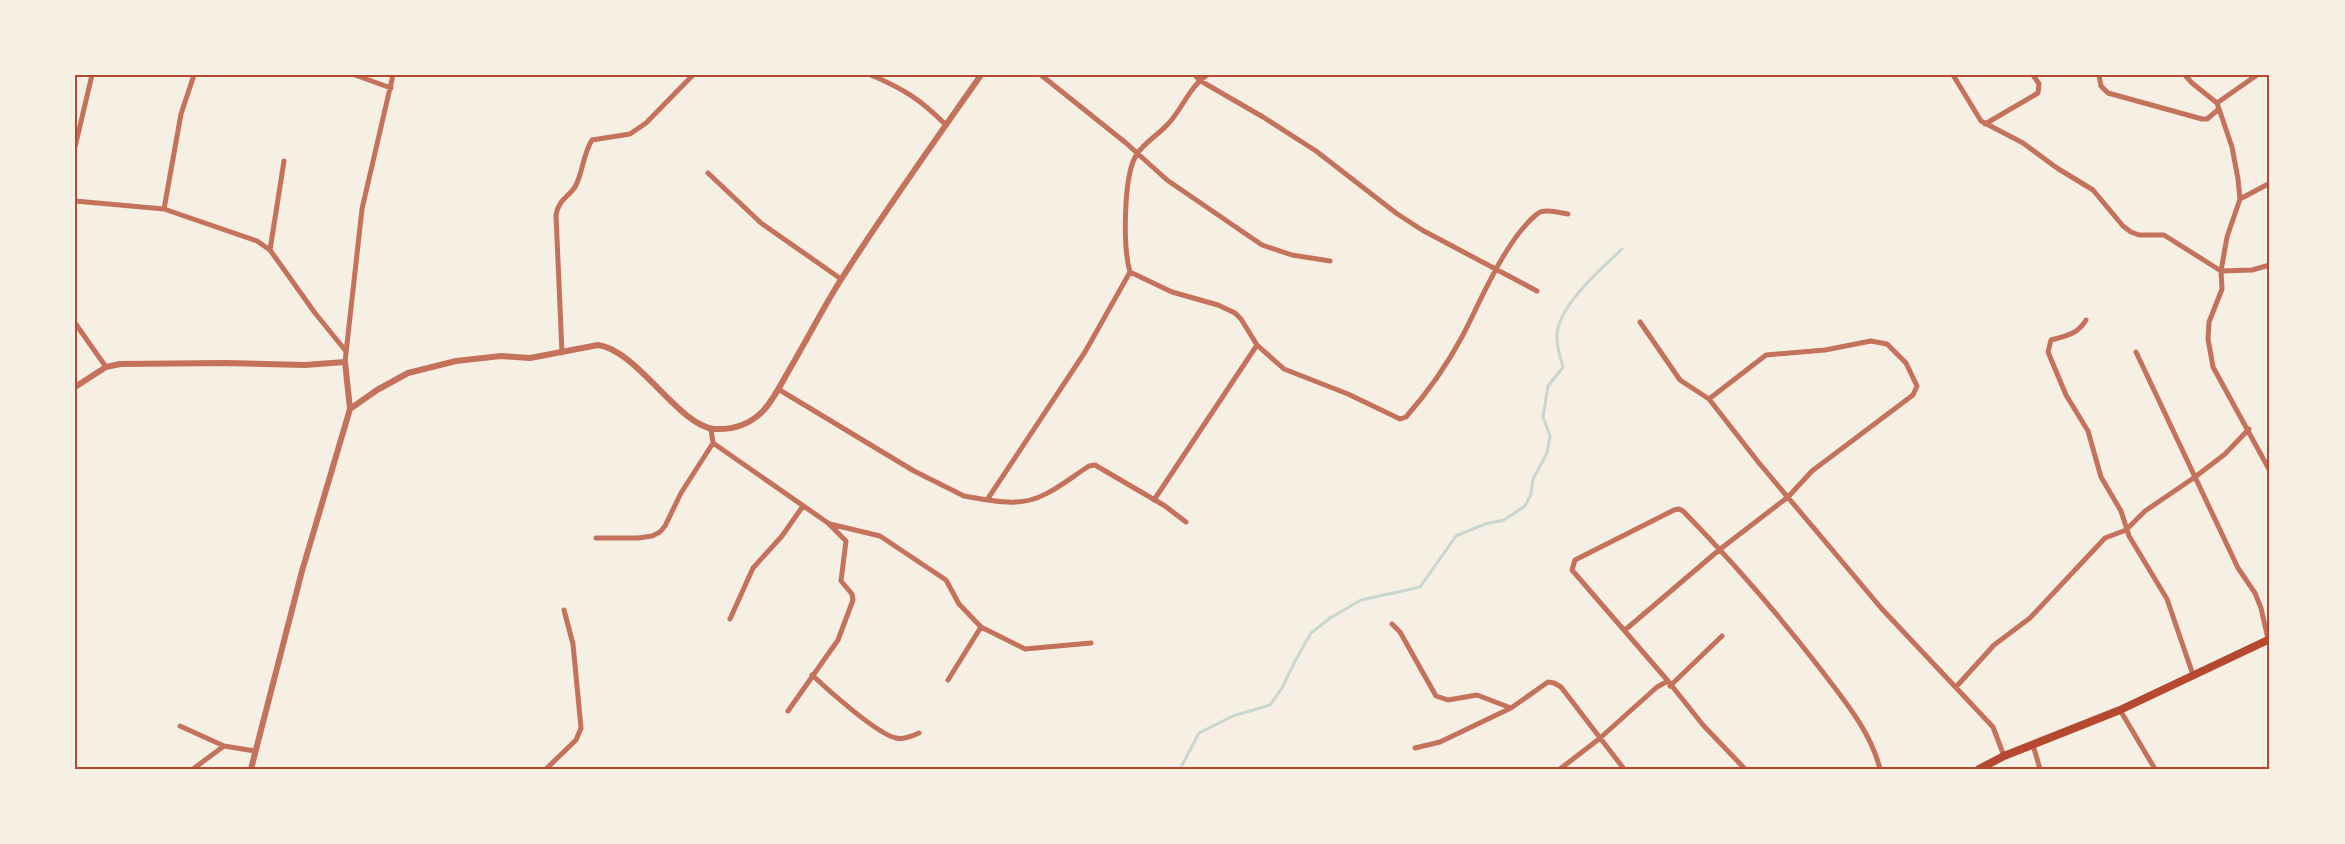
<svg xmlns="http://www.w3.org/2000/svg" width="2345" height="844" font-family="Cabin,sans-serif">
<style>
.lines{fill:none;stroke-linecap:round;stroke-linejoin:round}
.stream{stroke:#c9d6d2;stroke-width:3}
.minor{stroke:#c5725c;stroke-width:5}
.tertiary{stroke:#c5725c;stroke-width:6}
.primary{stroke:#b5482f;stroke-width:8}
.neatline{fill:none;stroke:#b5482f;stroke-width:2}
</style>
<rect width="100%" height="100%" fill="#f6efe4"/>
<g class="lines">
<!-- stream -->
<path class="stream" d="M1180 769 1199 733 1233 716 1270 705 1282 688 1295 661 1311 633 1330 618 1361 600 1420 587 1456 536 1485 524 1504 520 1525 506 1531 494 1533 479 1547 453 1550 436 1543 417 1548 386 1563 367C1560 357 1556 345 1557 334 1559 305 1602 268 1622 249"/>
<!-- minor -->
<path class="minor" d="M194 75 181 114 164 209 257 241 270 250 315 313 345 350
M355 75 391 88
M871 75C904 89 921 100 946 125
M1041 75 1126 143 1167 180 1262 245 1292 255 1330 261
M1195 75 1199 80 1263 117 1316 151 1396 213 1422 230 1537 291
M1953 75 1981 121 2023 143 2057 168 2093 190 2123 226 2131 232 2139 235H2164L2221 271 2252 270 2270 265
M2099 75 2101 86 2108 93 2202 119H2207L2219 109
M2185 75 2192 83 2217 103 2232 147 2238 179 2240 199 2227 237 2221 271 2222 289 2209 322 2208 339 2213 367 2270 471
M2217 103 2257 75
M1985 124 2038 93 2039 84 2033 75
M75 147 92 75
M708 173 761 223 841 279
M2240 199 2270 183
M75 201 164 209
M270 250 284 161
M1130 272 1172 292 1218 305 1235 313 1241 319 1257 345 1284 369 1348 394 1400 419 1406 417C1428 392 1447 365 1463 335 1481 300 1506 239 1537 214 1545 208 1559 213 1568 214
M2086 320C2078 334 2066 336 2051 340L2048 352 2066 395 2088 431 2101 477 2121 511 2129 536 2167 599 2193 675
M1640 322 1680 380 1709 399 1759 463 1882 609 1993 727 2004 756
M75 323 106 367
M2136 352 2238 568 2255 593 2261 608 2268 639
M562 353 556 215C558 201 568 197 575 187 583 172 583 154 592 140L630 134 646 123 693 75
M345 362 362 209 393 75
M778 389 914 471 964 496 987 500 1085 352 1130 272C1123 248 1123 174 1137 154 1145 142 1158 135 1167 125 1182 110 1189 87 1207 75
M711 429 713 443 828 523 846 541 841 581 852 594 853 600 838 640 788 711
M987 500C996 501 1006 503 1016 502 1043 502 1067 480 1089 466L1095 465 1165 506 1186 522
M1154 500 1257 345
M830 524 880 536 946 580 959 604 981 627 948 680
M596 538H638L652 536 660 532 665 526 681 493 713 443
M730 619 753 568 782 536 803 506
M1392 624 1400 632 1436 696 1448 700 1477 695 1511 708 1548 682 1554 683 1561 687 1624 769
M981 627 1025 649 1091 643
M1625 630 1719 550 1788 497 1812 471 1913 395 1917 386 1906 363 1887 344 1871 341 1825 350 1766 355 1709 399
M812 675C828 690 877 734 896 738 904 740 912 736 919 733
M1670 686 1722 636
M1956 687 1994 645 2030 618 2105 538 2126 530 2145 511 2195 477 2225 454 2249 429
M2120 710 2155 769
M180 726 224 746
M2033 745 2040 769
M1415 748 1440 742 1511 708
M193 769 224 746 255 751
M546 769 576 740 581 728 573 644 564 610
M1560 769 1599 739 1657 687 1668 681
M1745 769 1703 725 1668 681 1572 570 1575 560 1674 510 1679 509 1683 511C1732 561 1779 615 1822 671 1844 700 1871 732 1880 769"/>
<!-- tertiary -->
<path class="tertiary" d="M75 387 106 367 120 364 225 363 305 365 345 362 350 409 302 571 251 769
M350 409 377 390 408 373 456 361 501 356 530 358 598 345C637 350 679 426 714 429 733 430 749 425 763 411 775 398 783 380 792 365 809 336 824 306 842 278 886 209 934 142 981 75"/>
<!-- primary -->
<path class="primary" d="M1979 769 2004 756 2120 710 2270 639"/>
</g>
<!-- border -->
<rect width="2345" height="844" fill="none" stroke="#f6efe4" stroke-width="153"/>
<rect x="76" y="76" width="2192" height="692" class="neatline"/>
</svg>
